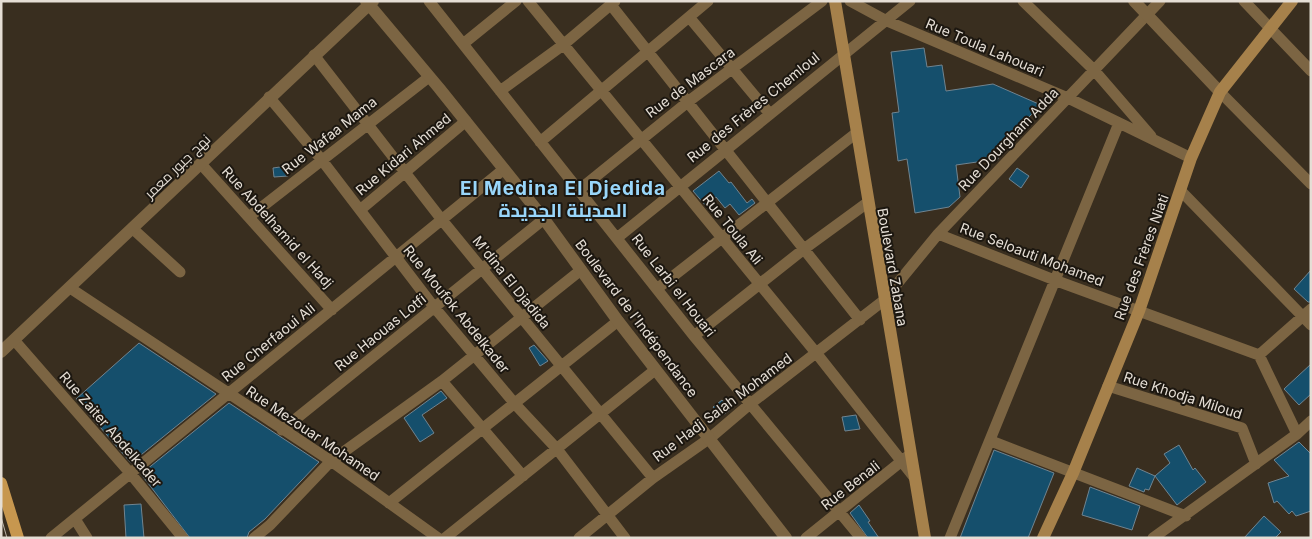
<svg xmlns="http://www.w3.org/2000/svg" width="1312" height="539" font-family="Inter,Cairo,sans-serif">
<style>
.building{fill:#154f6c;stroke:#708490}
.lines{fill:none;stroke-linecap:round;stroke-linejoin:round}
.minor{stroke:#7c6543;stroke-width:11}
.tertiary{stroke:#7c6543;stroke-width:12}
.secondary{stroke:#a6814b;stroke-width:12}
.primary{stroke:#c7974f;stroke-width:12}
.tram{stroke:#bcb5aa;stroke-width:1}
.labels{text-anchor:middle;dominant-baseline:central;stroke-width:4;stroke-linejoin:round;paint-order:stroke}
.street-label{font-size:14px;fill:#e5ded5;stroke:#1c1710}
.district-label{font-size:19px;font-weight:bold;letter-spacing:1px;fill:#99d6fa;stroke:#1c1710}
</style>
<rect width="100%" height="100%" fill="#392e1f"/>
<!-- building -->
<path class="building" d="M924 48 927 67 942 65 946 91 993 84 1041 105 1009 137 1010 141 1005 142 997 150 998 159 956 165 960 197 949 207 915 213 907 159 898 161 892 113 899 112 891 52Z
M287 166 288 176 274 177 273 168Z
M1017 168 1029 176 1021 188 1009 179Z
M719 171 729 183 731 182 747 203 752 199 755 203 739 215 730 204 725 208 716 197 705 205 693 191Z
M1311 270V302H1308L1294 289Z
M139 343 216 394 131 463 76 399Z
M534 345 548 361 540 366 529 348Z
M1311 364V394L1299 405 1284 389Z
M441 391 447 398 422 415 434 433 420 442 404 418Z
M722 400 730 410 720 417 713 407Z
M229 403 319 462 265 519 249 532 247 538H190L141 474Z
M856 415 860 429 845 431 842 417Z
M1299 442 1311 454V511L1296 516 1292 511 1289 514 1277 501 1274 503 1268 483 1289 476 1274 460Z
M1179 445 1193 470 1195 468 1206 482 1177 505 1155 476 1149 490 1145 489 1144 492 1129 486 1137 468 1155 476 1170 463 1164 454Z
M994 450 1054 473 1028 538H960Z
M1090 487 1140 506 1132 530 1082 515Z
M141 504 144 538H126L124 505Z
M859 505 870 521 868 522 879 538H868L850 513Z
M1264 516 1281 532 1275 538H1244Z"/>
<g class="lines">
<!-- minor -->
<path class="minor" d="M429 1 694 336 861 538
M528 1 817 354 914 477
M850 1 887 21 1068 98 1191 158
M1023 1 1094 70 1151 136
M1244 1 1311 71
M611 5 860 320
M689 17 769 113
M463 44 516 1
M314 55 442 220 653 478
M500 91 563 45 615 1
M1220 92 1311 184
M269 97 321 159 434 307 515 404 557 449 625 538
M540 142 708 1
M201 164 332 310
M579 190 689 101 822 1
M1181 191 1311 325
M360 210 466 121
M249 217 429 77
M133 229 180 272
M938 234 1057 281 1259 355 1297 434
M617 238 910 1
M70 288 331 461 438 538
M658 288 855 134
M694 336 804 249 867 203
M15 341 130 473 183 538
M1259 355 1311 309
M442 381 523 476
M1108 386 1242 428 1256 464
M282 430 544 219
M991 441 1186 516
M389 503 618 321
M75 519 87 538
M51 538 504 169
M254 538 270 525 331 461 442 381 581 270
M445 538 655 370
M579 538 653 478 710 438 750 404 883 301 938 234 1160 1
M806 538 908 456
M950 538 1119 123
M1153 538 1297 434 1311 421"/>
<!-- tertiary -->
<path class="tertiary" d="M366 1 439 88 544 219 618 321 786 538
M1134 1 1220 92
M1 352 373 1"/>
<!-- secondary -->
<path class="secondary" d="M835 1 925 538
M1043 538 1073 473 1139 311 1191 158 1220 92 1292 1"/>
<!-- primary -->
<path class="primary" d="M1 483 18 538"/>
<!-- tram -->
<path class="tram" d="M1 517 7 538"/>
</g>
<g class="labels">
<!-- street labels -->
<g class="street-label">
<text transform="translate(985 47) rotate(23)">Rue Toula Lahouari</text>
<text transform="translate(690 82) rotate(-37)">Rue de Mascara</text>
<text transform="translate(753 107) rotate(-39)">Rue des Frères Chemloul</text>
<text transform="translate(329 135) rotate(-38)">Rue Wafaa Mama</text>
<text transform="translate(1008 139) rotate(-46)">Rue Dourgham Adda</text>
<text transform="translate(403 154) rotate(-40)">Rue Kidari Ahmed</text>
<text transform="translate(177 166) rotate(-44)">نهج جبور معمر</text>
<text transform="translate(278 227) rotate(48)">Rue Abdelhamid el Hadj</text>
<text transform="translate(733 229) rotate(51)">Rue Toula Ali</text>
<text transform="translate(1032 254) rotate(21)">Rue Seloauti Mohamed</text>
<text transform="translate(1141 257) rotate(-70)">Rue des Frères Niati</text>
<text transform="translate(893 267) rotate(80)">Boulevard Zabana</text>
<text transform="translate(512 282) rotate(51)">M'dina El Djadida</text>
<text transform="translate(674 285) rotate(52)">Rue Larbi el Houari</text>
<text transform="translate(457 309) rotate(51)">Rue Moufok Abdelkader</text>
<text transform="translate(637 318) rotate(53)">Boulevard de l'Indépendance</text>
<text transform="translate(380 332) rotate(-39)">Rue Haouas Lotfi</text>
<text transform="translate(268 342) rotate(-39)">Rue Cherfaoui Ali</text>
<text transform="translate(1183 395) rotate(18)">Rue Khodja Miloud</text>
<text transform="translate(722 407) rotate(-37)">Rue Hadj Salah Mohamed</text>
<text transform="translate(111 429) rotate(49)">Rue Zaiter Abdelkader</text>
<text transform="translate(313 433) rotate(34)">Rue Mezouar Mohamed</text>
<text transform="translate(850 485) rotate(-38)">Rue Benali</text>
</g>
<!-- district labels -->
<g class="district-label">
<text x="563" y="188">El Medina El Djedida<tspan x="563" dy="22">المدينة الجديدة</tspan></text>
</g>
</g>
<!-- border -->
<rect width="1312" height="539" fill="none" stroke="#e5ded5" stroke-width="5"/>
</svg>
